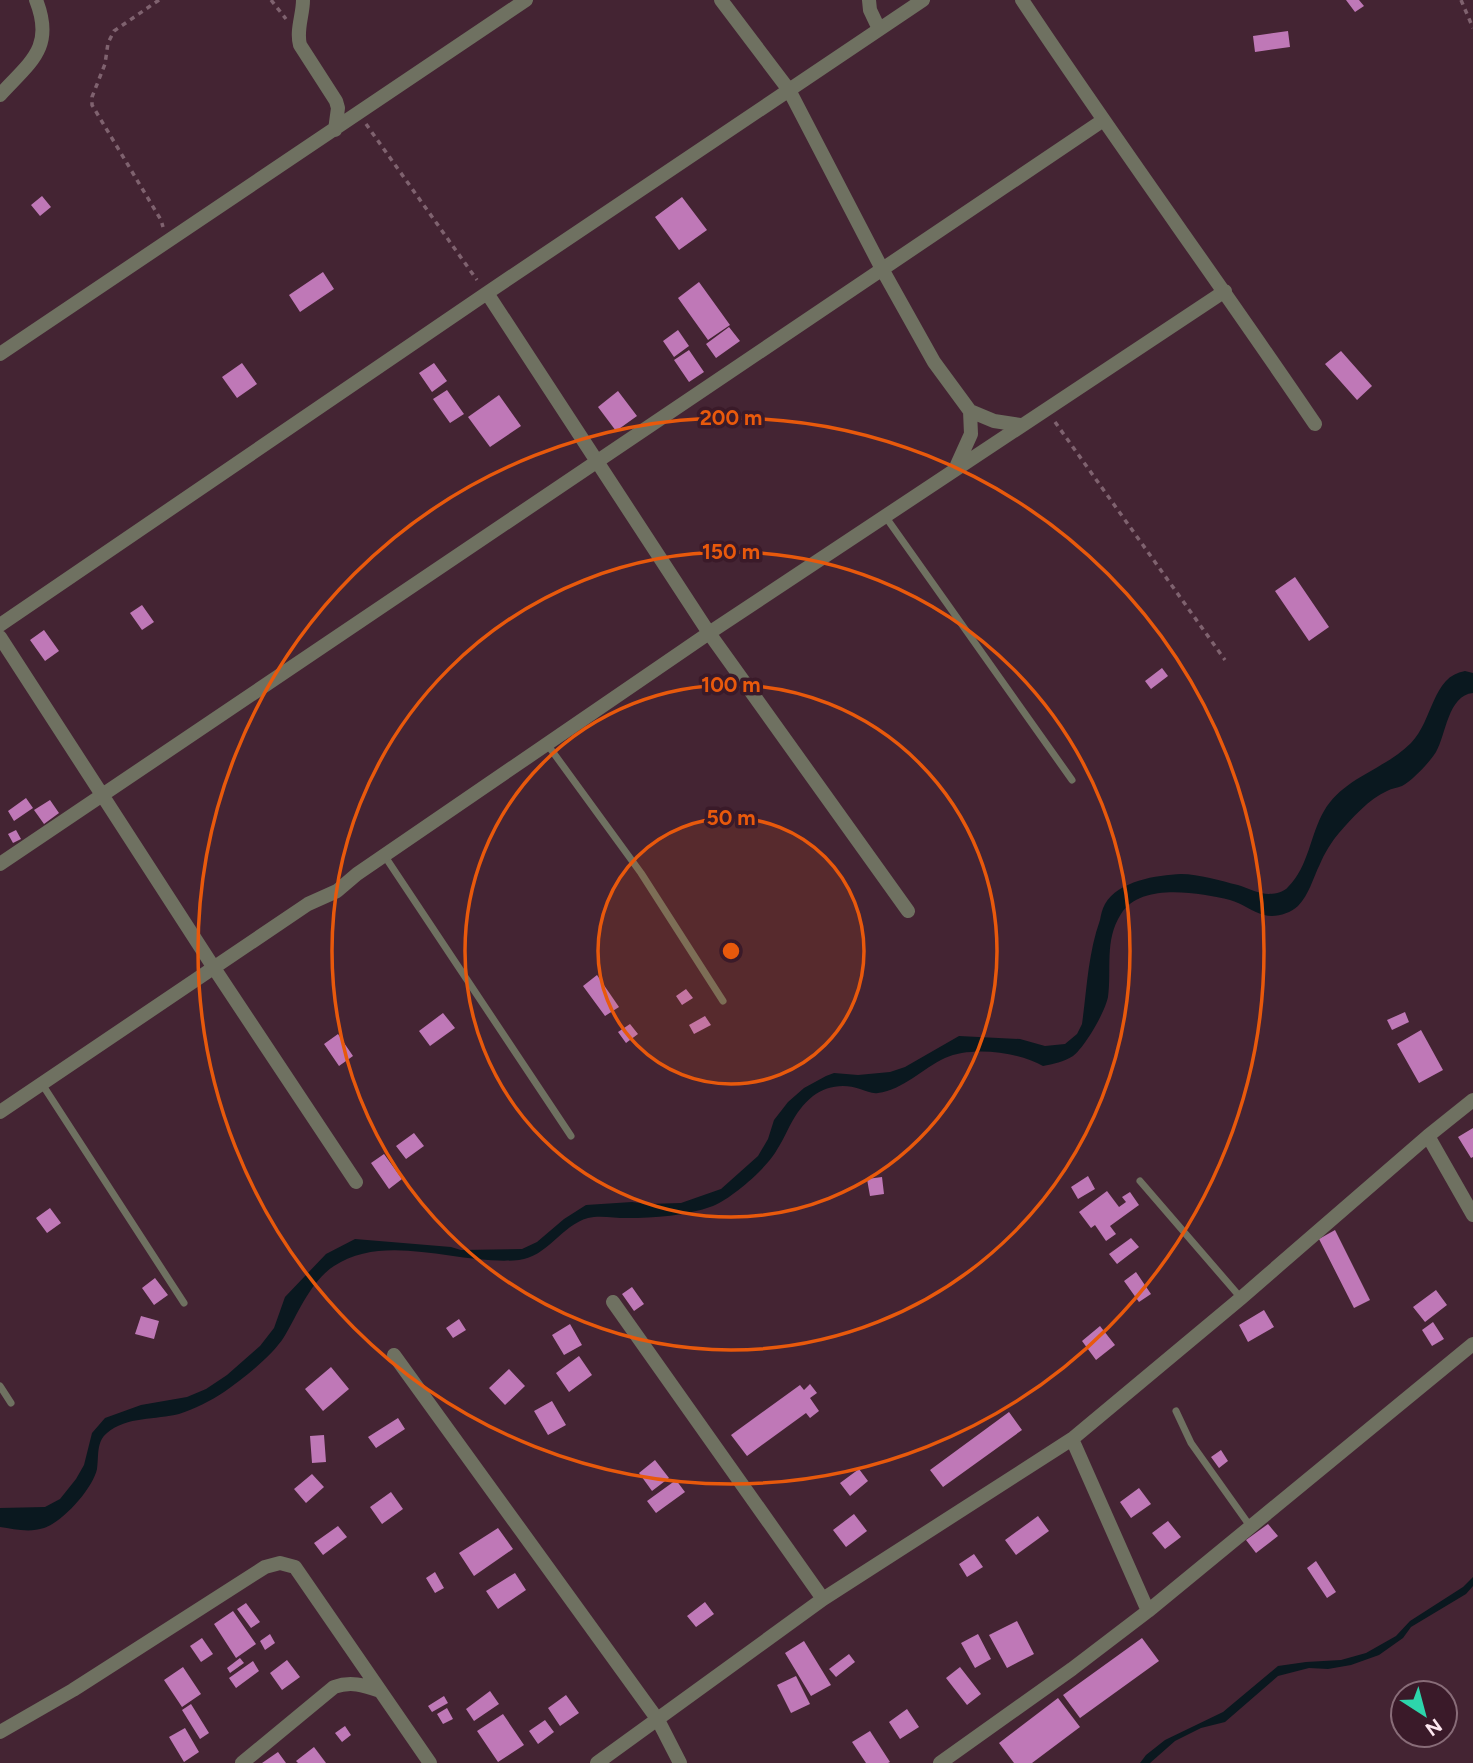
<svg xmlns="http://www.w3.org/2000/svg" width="1473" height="1763" font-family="Figtree,sans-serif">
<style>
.water{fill:#0a181f}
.building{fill:#bf78b7}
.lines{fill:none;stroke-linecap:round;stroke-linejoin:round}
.path{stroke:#7f626f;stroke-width:3.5;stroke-dasharray:5 5;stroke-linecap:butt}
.service{stroke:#6f7161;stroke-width:7}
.minor{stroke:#6f7161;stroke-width:14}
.ring{fill:none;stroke:#e8590c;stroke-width:3.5}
.centre{fill:#e8590c;stroke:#3a1a29;stroke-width:3.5}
.ring-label{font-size:21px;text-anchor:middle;font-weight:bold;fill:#e8590c;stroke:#3a1a29;stroke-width:7;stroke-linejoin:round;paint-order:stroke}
</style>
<rect width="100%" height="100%" fill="#442433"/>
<!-- water -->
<path class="water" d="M1465 671 1473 673V693C1448 695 1446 735 1436 752 1428 764 1414 779 1402 786 1397 788 1392 788 1387 791 1369 799 1352 818 1339 833 1332 841 1324 854 1320 864 1313 878 1309 895 1298 906 1289 914 1275 918 1264 915 1252 912 1242 903 1230 900 1199 893 1141 882 1121 914 1104 940 1112 970 1108 997 1105 1012 1085 1047 1073 1056 1064 1062 1053 1064 1043 1066 1018 1052 972 1046 945 1058 923 1068 903 1090 878 1093 872 1094 867 1091 860 1089 844 1083 826 1086 813 1096 792 1113 789 1132 775 1153 764 1170 732 1198 713 1206 685 1216 656 1218 626 1218 615 1218 599 1215 588 1218 562 1225 547 1257 519 1260 460 1266 387 1231 334 1266 310 1282 299 1312 284 1337 272 1356 243 1379 224 1392 211 1401 194 1409 179 1414 156 1420 127 1416 107 1433 96 1442 99 1456 97 1469 93 1488 63 1522 44 1528 29 1533 14 1529 0 1527V1508L45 1507 60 1499 76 1479 84 1465 92 1433 105 1418 141 1405 187 1397 206 1389 227 1375 260 1346 274 1328 285 1297 326 1254 355 1239 451 1247 461 1250 522 1249 537 1242 564 1219 586 1205 632 1202 647 1204 681 1203 721 1189 758 1156 768 1139 774 1120 788 1102 804 1088 826 1076 834 1073 858 1075 890 1072 905 1067 959 1036 1020 1039 1045 1046 1065 1044 1077 1034 1082 1024C1087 988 1088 954 1100 920 1101 915 1102 909 1105 904 1118 881 1157 875 1181 874 1199 874 1221 881 1238 885 1248 888 1259 894 1269 894 1275 894 1284 892 1288 887 1309 866 1310 835 1324 811 1344 777 1384 770 1411 743 1433 721 1432 676 1465 671Z
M1473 1577V1586L1466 1594 1411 1627 1403 1638 1379 1655 1351 1665 1328 1669 1309 1668 1278 1676 1225 1722 1201 1728 1175 1741 1150 1763H1140L1146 1755 1165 1740 1223 1712 1278 1666 1306 1662 1341 1660 1366 1653 1396 1636 1410 1621 1463 1587Z"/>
<!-- building -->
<path class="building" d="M1346 0H1359L1364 6 1355 12Z
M1288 31 1290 47 1255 52 1253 36Z
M42 196 51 207 40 216 31 205Z
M682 197 707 230 679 250 655 217Z
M323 272 334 289 300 312 289 295Z
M699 282 730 325 708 340 678 298Z
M729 327 740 341 716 358 706 344Z
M678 330 689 346 674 357 663 341Z
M689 350 704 372 689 382 674 360Z
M1341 351 1372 386 1357 400 1325 364Z
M242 363 257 384 237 398 222 377Z
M434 363 447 381 432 392 419 373Z
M447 390 464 414 450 423 433 399Z
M618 391 637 416 616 431 598 407Z
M499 395 521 426 490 447 468 417Z
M1295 577 1329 627 1309 641 1275 591Z
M142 605 154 622 142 630 130 613Z
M44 630 59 651 45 661 30 640Z
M1162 668 1168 676 1151 689 1145 681Z
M26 798 33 808 14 821 8 811Z
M50 800 59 813 44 824 34 810Z
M16 830 21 839 13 843 8 834Z
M597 975 619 1007 605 1016 583 986Z
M686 989 693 998 682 1005 676 996Z
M1405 1012 1409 1022 1392 1030 1387 1020Z
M443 1013 455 1028 430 1046 419 1031Z
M705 1016 711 1025 694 1034 689 1025Z
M630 1024 638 1034 626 1043 618 1032Z
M1421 1030 1443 1070 1419 1083 1397 1044Z
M338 1034 353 1056 339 1066 324 1044Z
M1473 1128V1157L1471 1158 1458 1137Z
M414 1133 424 1146 406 1159 396 1146Z
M384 1154 402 1179 389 1189 371 1163Z
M1088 1176 1095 1189 1078 1199 1071 1187Z
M882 1177 884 1194 870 1196 867 1179Z
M1107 1191 1119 1207 1126 1202 1122 1197 1130 1192 1139 1205 1110 1226 1116 1234 1106 1241 1095 1225 1091 1228 1079 1212Z
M50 1208 61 1223 47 1233 36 1218Z
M1335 1230 1370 1300 1354 1308 1319 1239Z
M1131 1238 1139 1247 1117 1264 1109 1254Z
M1136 1272 1151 1294 1139 1302 1124 1281Z
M155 1278 168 1295 154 1305 142 1288Z
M632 1287 644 1304 634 1311 622 1294Z
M1436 1290 1447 1305 1425 1322 1413 1307Z
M1264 1310 1274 1327 1248 1342 1239 1325Z
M141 1316 159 1321 154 1339 135 1334Z
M459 1319 466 1330 453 1338 446 1328Z
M1433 1322 1444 1339 1432 1346 1422 1330Z
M570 1324 582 1345 564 1355 552 1335Z
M1100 1326 1115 1345 1096 1360 1082 1341Z
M579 1356 592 1375 569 1392 556 1373Z
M331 1367 349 1389 323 1411 305 1389Z
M509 1369 525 1386 505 1405 489 1388Z
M810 1384 817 1393 810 1398 819 1411 810 1418 806 1413 747 1456 731 1435 800 1385 804 1390Z
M552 1401 566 1425 548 1435 534 1411Z
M1009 1412 1022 1430 943 1487 930 1470Z
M398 1418 405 1429 376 1448 368 1437Z
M324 1435 326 1462 312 1463 310 1436Z
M1221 1450 1228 1461 1219 1468 1211 1457Z
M655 1460 669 1478 652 1491 639 1473Z
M859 1469 868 1481 850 1496 840 1483Z
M312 1474 324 1487 306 1503 294 1489Z
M676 1480 685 1492 656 1513 647 1501Z
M1139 1488 1151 1504 1131 1518 1120 1502Z
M391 1492 403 1509 382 1524 370 1507Z
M854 1514 867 1531 846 1547 833 1530Z
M1038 1516 1049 1531 1016 1555 1005 1540Z
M1168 1521 1181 1537 1165 1549 1152 1533Z
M1268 1524 1278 1536 1256 1553 1246 1540Z
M338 1526 347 1537 323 1555 314 1543Z
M498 1528 513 1549 474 1576 459 1553Z
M974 1554 983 1567 967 1577 959 1564Z
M1316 1561 1336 1592 1327 1598 1307 1568Z
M435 1572 444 1588 435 1593 426 1578Z
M515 1573 526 1590 498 1609 486 1591Z
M705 1602 714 1614 696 1627 687 1616Z
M246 1603 260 1622 251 1628 237 1609Z
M233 1611 256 1644 236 1658 214 1624Z
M1017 1621 1034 1654 1007 1668 989 1635Z
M270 1634 275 1643 265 1650 260 1641Z
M978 1634 991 1659 975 1668 961 1643Z
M202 1638 213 1654 201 1662 190 1646Z
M1142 1638 1159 1661 1080 1718 1063 1695Z
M804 1641 831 1685 811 1696 785 1653Z
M849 1654 855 1662 836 1677 829 1669Z
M240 1658 244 1663 230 1673 227 1668Z
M287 1660 300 1677 282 1690 270 1673Z
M253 1661 259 1671 236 1688 229 1678Z
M183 1667 201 1694 182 1707 164 1680Z
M960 1667 981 1694 967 1705 946 1678Z
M796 1676 810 1704 791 1713 777 1685Z
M490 1691 499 1704 474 1721 466 1709Z
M566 1695 579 1713 560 1726 548 1708Z
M444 1696 448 1703 432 1712 428 1706Z
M1058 1698 1080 1727 1032 1763H1014L999 1743Z
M191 1704 209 1733 200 1739 182 1710Z
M447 1708 453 1719 443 1724 437 1714Z
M907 1709 919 1727 900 1739 889 1722Z
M503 1714 524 1745 498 1762 477 1731Z
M545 1720 554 1732 538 1744 529 1731Z
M345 1726 351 1735 342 1742 335 1733Z
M185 1728 199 1752 184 1762 169 1737Z
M870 1731 890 1762 888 1763H866L852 1742Z
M314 1747 326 1763H298L296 1761Z
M278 1752 286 1763H262Z"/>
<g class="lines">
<!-- path -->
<path class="path" d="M159 0 114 31 108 43 105 64 92 97V105L161 220 163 227
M271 0 286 19
M1461 0 1473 28
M366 124 477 280
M1055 422 1225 660"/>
<!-- service -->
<path class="service" d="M885 516 1072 780
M547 744 641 873 723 1001
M384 855 571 1136
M42 1084 184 1303
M1140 1181 1241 1298
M0 1386 11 1403
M1176 1411 1191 1443 1250 1526"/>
<!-- minor -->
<path class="minor" d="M303 0C303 15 296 30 300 45L336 101 338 108 335 130
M721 0 789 90 882 269 934 362 970 411 994 421 1020 425
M869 0 870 10 879 29
M1022 0C1117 143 1219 282 1315 424
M0 95C30 62 55 48 36 0
M487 293 709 633 908 911
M0 354 526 0
M957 465 971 434 970 411
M0 625 487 293 923 0
M0 637 214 968 356 1182
M0 864 1102 121
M0 1112 308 904 337 891 357 874 709 633 1225 291
M1428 1136 1473 1215
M613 1302 823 1599
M394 1355 658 1720 680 1763
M1072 1439 1148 1611
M0 1732 73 1690 265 1567 280 1563 295 1567 430 1763
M242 1763 334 1687C351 1681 363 1685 380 1691
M597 1763 823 1599 1072 1439 1241 1298 1428 1136 1473 1100
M940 1763 1072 1669 1148 1611 1473 1344"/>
</g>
<!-- distance rings -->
<circle cx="731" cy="951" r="133" fill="#e8590c" fill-opacity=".12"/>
<g class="ring">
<circle cx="731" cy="951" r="133"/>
<circle cx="731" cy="951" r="266"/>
<circle cx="731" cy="951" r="399"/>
<circle cx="731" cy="951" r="533"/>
</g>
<circle cx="731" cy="951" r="10" class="centre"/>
<g class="ring-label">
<text x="731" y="425">200 m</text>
<text x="731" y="559">150 m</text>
<text x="731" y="692">100 m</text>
<text x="731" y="825">50 m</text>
</g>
<!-- north arrow -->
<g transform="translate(1424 1714) rotate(144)"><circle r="33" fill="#3a1a29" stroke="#886c78" stroke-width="2"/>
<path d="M0-5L12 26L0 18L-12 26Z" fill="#2dd5ab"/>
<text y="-10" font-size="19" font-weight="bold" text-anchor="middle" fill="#fce6ef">N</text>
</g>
</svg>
